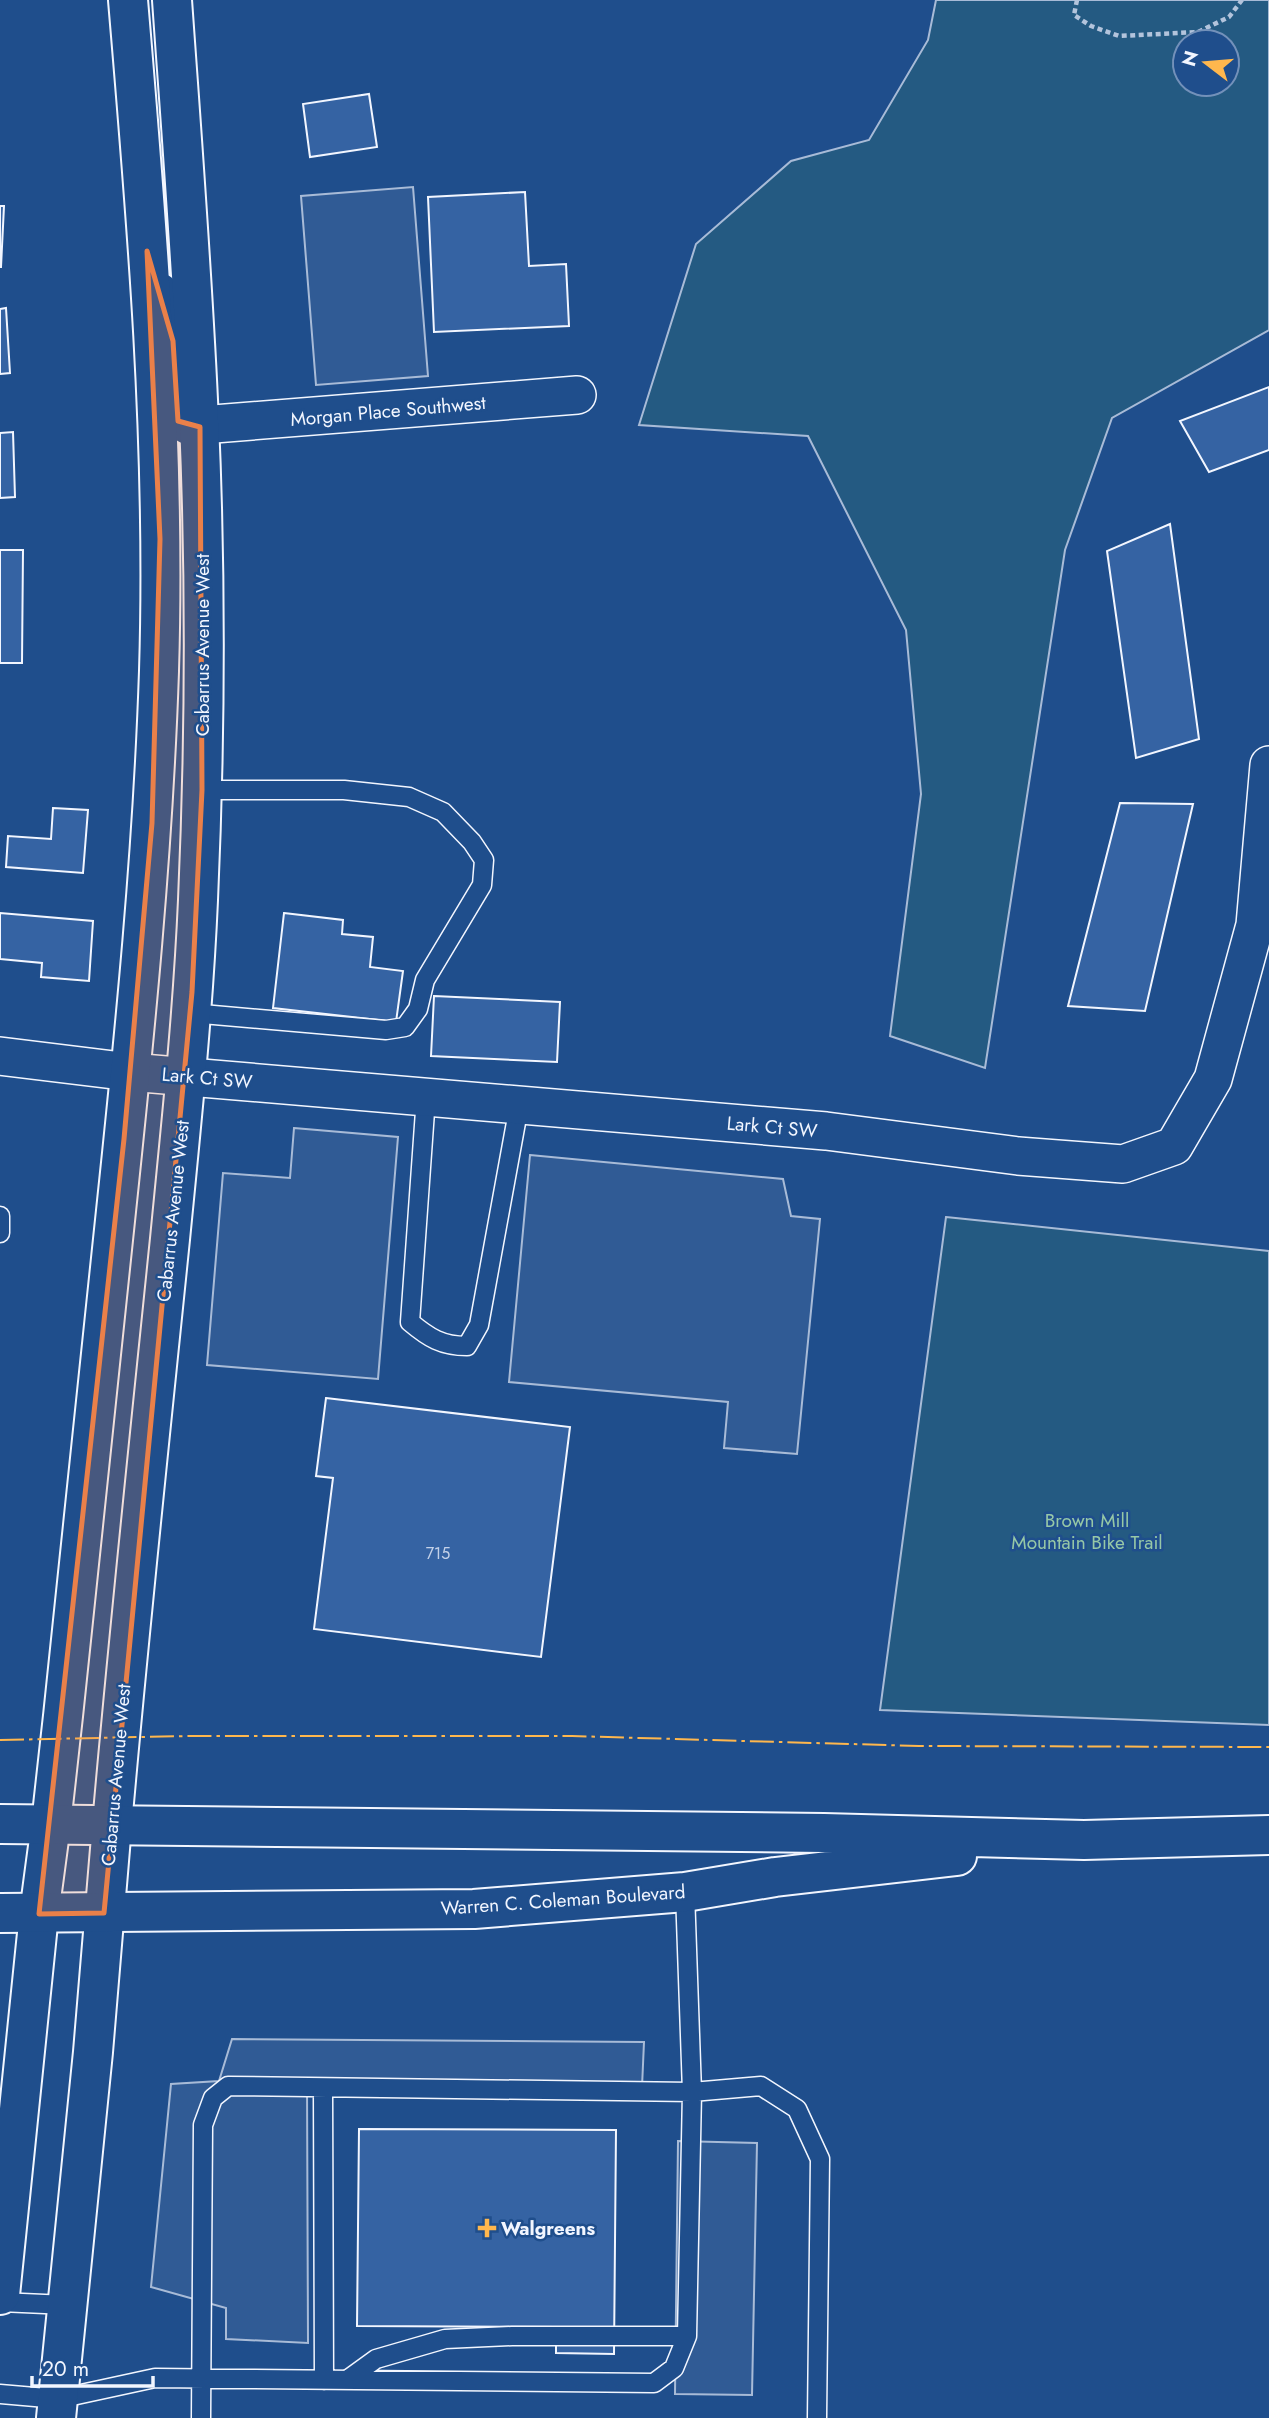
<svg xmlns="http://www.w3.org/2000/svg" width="1269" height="2418" font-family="Jost,sans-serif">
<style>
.green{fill:#245a82;stroke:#a8bbd7;stroke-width:2;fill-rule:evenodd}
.parking{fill:#305b95;stroke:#a8bbd7;stroke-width:2}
.building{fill:#3563a3;stroke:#f2f6ff;stroke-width:2}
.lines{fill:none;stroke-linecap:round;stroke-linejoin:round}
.lane-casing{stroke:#f2f6ff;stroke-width:21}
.street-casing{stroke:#f2f6ff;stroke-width:40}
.secondary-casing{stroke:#f2f6ff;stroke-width:42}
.primary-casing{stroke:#f2f6ff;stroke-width:42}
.highway-casing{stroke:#f2f6ff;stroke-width:42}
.path{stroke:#b3c4dc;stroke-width:4.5;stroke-dasharray:5 3.5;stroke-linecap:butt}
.lane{stroke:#1f4e8c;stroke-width:18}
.street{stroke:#1f4e8c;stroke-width:37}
.secondary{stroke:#1f4e8c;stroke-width:38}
.primary{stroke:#1f4e8c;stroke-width:38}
.highway{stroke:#1f4e8c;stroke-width:38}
.power{stroke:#ffb74d;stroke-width:2;stroke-dasharray:24 5 3.5 5;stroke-linecap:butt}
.marked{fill:#ea8049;fill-opacity:0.2;stroke:#ea8049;stroke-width:5;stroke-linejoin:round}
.poi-dot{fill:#ffb74d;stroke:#1f4e8c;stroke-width:2.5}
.labels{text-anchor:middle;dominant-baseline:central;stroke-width:5;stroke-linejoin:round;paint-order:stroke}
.number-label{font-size:16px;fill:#c3d1e8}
.street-label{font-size:19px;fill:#f2f6ff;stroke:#1f4e8c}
.park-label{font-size:19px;fill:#97c8a6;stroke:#1f4e8c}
.poi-label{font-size:19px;font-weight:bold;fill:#f2f6ff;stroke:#1f4e8c;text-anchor:start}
</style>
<rect width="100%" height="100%" fill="#1f4e8c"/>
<!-- green -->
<path class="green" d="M936 0H1269V330L1112 418 1065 550 985 1068 890 1036 921 794 906 630 808 436 639 425 696 244 791 161 869 140 928 40ZM1185 42H1227V84H1185Z
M946 1217 1269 1251V1725L880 1710Z"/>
<!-- parking -->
<path class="parking" d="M413 187 428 376 316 385 301 196Z
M294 1128 398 1137 378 1379 207 1365 223 1173 290 1178Z
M530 1155 783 1179 791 1216 820 1219 797 1454 724 1448 728 1402 509 1382Z
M232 2039 644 2042 642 2087 307 2082 308 2343 226 2339V2308L151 2287 171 2084 219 2081Z
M678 2141 757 2143 752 2395 675 2394Z"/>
<!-- building -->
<path class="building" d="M369 94 377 147 310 157 303 104Z
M525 192 529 266 566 264 569 326 434 332 428 197Z
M0 206H4L1 267H0Z
M6 308 10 373 0 374V309Z
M1269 387V450L1209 472 1180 421Z
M13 432 15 497 0 498V433Z
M1170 524 1199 739 1136 758 1107 551Z
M0 550H23L22 663H0Z
M1120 803 1193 804 1145 1011 1068 1006Z
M53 808 88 810 83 873 6 867 8 836 51 839Z
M0 913 93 921 89 981 41 977 42 963 0 959Z
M284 913 343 920 342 934 373 937 370 967 403 971 396 1022 273 1008Z
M434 996 560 1002 557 1062 431 1056Z
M326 1398 570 1427 541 1657 314 1629 333 1478 316 1476Z
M359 2129 616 2130 614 2354 556 2353V2327L357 2326Z"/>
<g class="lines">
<defs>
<path id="lane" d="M191 1013 386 1030 405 1027 418 1009 425 980 482 885 484 860 472 842 443 812 409 797 344 790H202
M426 1097 410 1322C429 1338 442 1346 467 1346L479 1325 519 1106
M0 1216V1233
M323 2089 324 2380
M0 2302 67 2305
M347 2380 376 2359 445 2339 512 2336H687
M0 2394 58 2399 155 2378 654 2383 674 2368 687 2336 692 2092 685 1892
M201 2418 203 2125 213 2098 228 2086 692 2092 761 2086 797 2109 820 2159 817 2418"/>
<path id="street" d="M160 292 173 341 178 416 180 421 189 426 577 395
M0 1056 130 1072 826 1131 1018 1156 1123 1164 1174 1146 1213 1079 1255 925 1269 765"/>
<path id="secondary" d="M51 1824C74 1620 95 1416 116 1211 135 1031 153 852 159 671 166 447 147 223 128 0
M112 1825C129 1630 150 1435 170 1239 181 1127 193 1014 198 900 205 742 206 581 199 422 193 281 182 141 172 0"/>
<path id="primary" d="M0 2295 39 1914 51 1824
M56 2418 93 2052 112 1825"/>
<path id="highway" d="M0 1824 824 1833 1084 1840 1269 1835
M0 1913 474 1909 685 1892 775 1877 957 1856"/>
</defs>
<!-- lane casing -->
<use href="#lane" class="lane-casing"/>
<!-- street casing -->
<use href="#street" class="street-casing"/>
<!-- secondary casing -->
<use href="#secondary" class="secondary-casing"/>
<!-- primary casing -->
<use href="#primary" class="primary-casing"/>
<!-- highway casing -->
<use href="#highway" class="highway-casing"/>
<!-- path -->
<path class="path" d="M1077 0 1074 15 1091 26 1119 36 1198 32 1229 17 1242 0"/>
<!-- lane -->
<use href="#lane" class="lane"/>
<!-- street -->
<use href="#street" class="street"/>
<!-- secondary -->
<use href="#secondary" class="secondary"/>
<!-- primary -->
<use href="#primary" class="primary"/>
<!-- highway -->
<use href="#highway" class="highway"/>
<!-- power -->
<path class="power" d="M0 1740 189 1736H572L919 1746 1269 1747"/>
</g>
<!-- marked area -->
<path class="marked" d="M147 251 173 341 178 421 200 427 202 790 192 992 104 1913 39 1914 124 1139 152 823 160 539Z"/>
<!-- markers -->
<path class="poi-dot" d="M483.5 2217.5h7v7h7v7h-7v7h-7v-7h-7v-7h7z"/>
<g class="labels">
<!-- number labels -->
<g class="number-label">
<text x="438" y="1553">715</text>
</g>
<!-- street labels -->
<g class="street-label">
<text transform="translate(388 411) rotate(-5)">Morgan Place Southwest</text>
<text transform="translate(202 645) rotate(-90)">Cabarrus Avenue West</text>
<text transform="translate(207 1078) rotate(5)">Lark Ct SW</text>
<text transform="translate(772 1127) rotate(5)">Lark Ct SW</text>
<text transform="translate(173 1211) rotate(-84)">Cabarrus Avenue West</text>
<text transform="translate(116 1775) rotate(-85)">Cabarrus Avenue West</text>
<text transform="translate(563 1900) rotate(-4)">Warren C. Coleman Boulevard</text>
</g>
<!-- park labels -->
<g class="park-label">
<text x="1087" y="1520">Brown Mill<tspan x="1087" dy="22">Mountain Bike Trail</tspan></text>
</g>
<!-- poi labels -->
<g class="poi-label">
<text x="501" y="2228">Walgreens</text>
</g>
</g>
<!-- north arrow -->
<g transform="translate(1206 63) rotate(286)"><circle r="33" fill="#1f4e8c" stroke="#7391ba" stroke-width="2"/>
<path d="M0-5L12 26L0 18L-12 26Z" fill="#ffb74d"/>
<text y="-10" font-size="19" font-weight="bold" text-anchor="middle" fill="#f2f6ff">N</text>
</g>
<!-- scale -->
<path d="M32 2376v10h121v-10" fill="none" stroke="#f2f6ff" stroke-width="3.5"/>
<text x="42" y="2376" font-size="21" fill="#f2f6ff" stroke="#1f4e8c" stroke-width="5" paint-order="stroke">20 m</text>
</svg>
